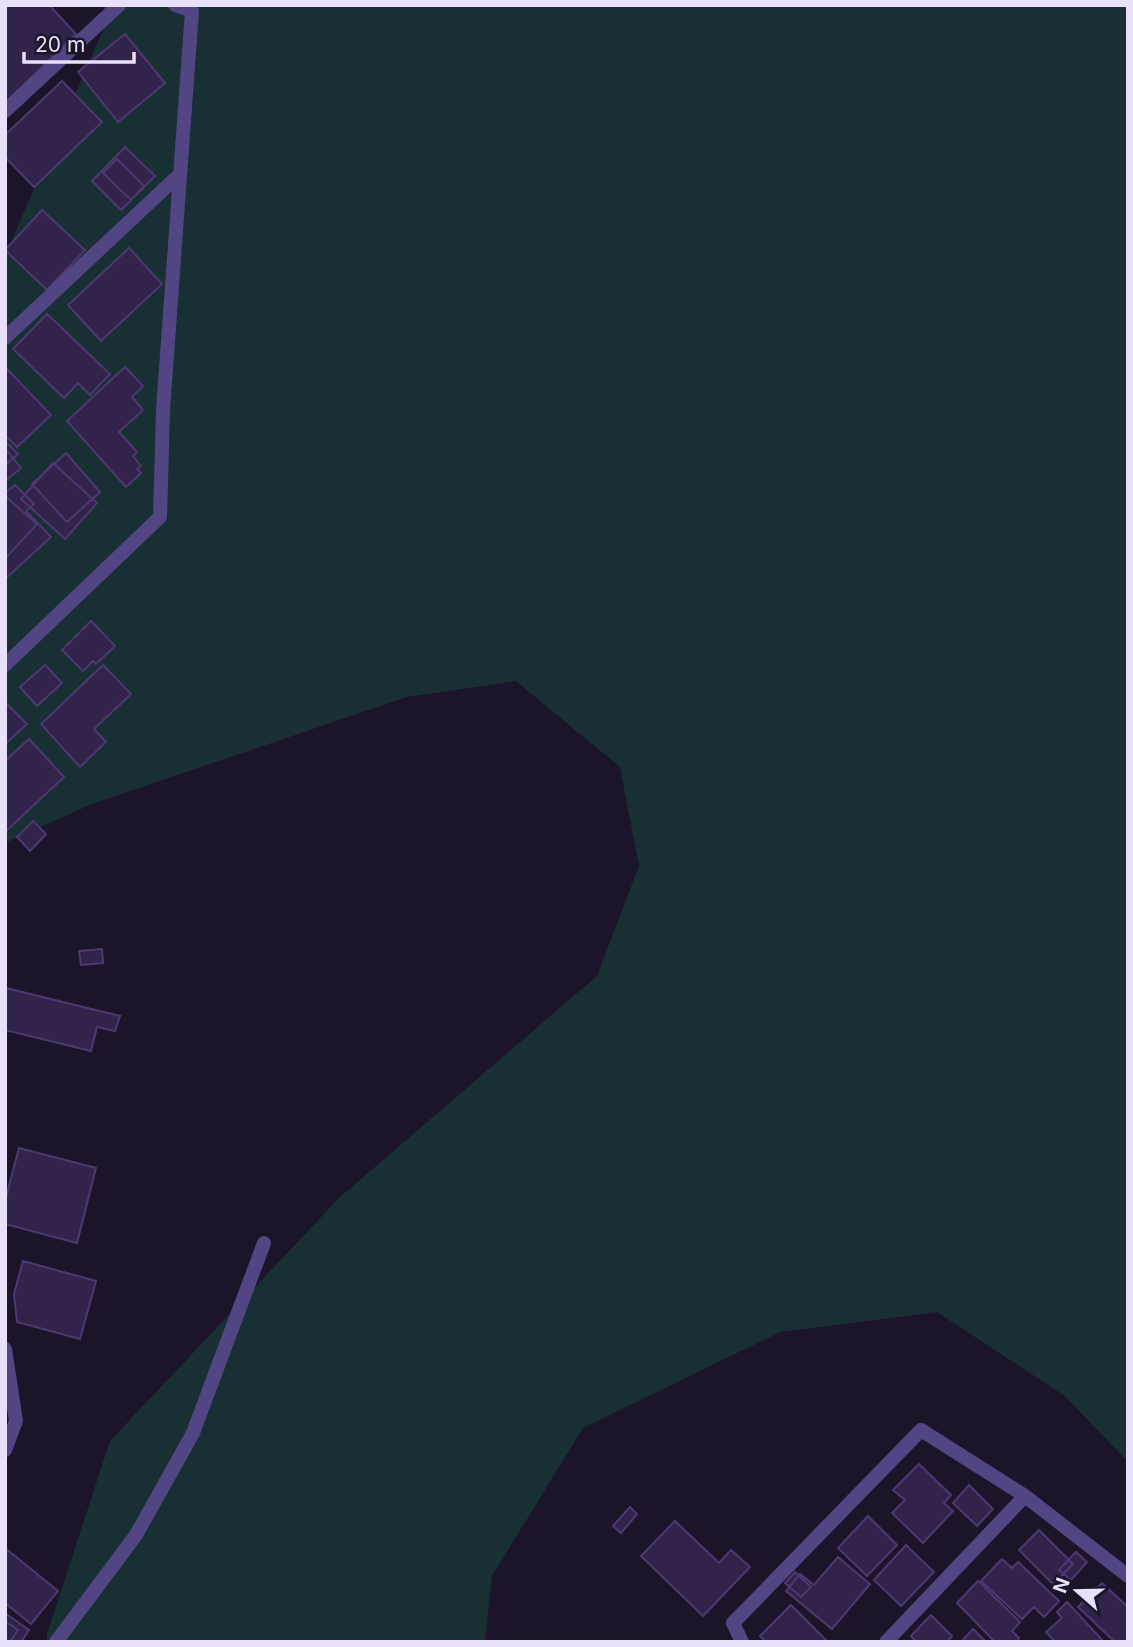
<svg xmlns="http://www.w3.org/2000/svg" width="1133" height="1647" font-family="Inter,sans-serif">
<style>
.green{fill:#183033}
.building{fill:#312349;stroke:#4d3872;stroke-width:2}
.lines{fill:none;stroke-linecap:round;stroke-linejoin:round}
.street{stroke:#524583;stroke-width:14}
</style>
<rect width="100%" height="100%" fill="#1c152a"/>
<!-- green -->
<path class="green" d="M103 5H1128V1462L1065 1396 937 1312 780 1332 583 1428 492 1576 485 1642H47V1634L110 1441 340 1197 597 976 639 866 620 767 516 681 407 697 92 804 5 843V256L107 21Z"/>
<!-- building -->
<path class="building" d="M5 5H49L76 34 5 103Z
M125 34 165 83 118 122 78 72Z
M62 81 102 122 34 187 5 157V135Z
M125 147 155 176 121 210 92 181Z
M117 159 144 186 131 200 103 173Z
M42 210 85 250 47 290 5 250Z
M129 248 162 284 101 341 68 305Z
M47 314 110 374 90 395 78 383 64 398 13 349Z
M5 367 51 415 17 447 5 435Z
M125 367 143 386 132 397 143 410 119 432 137 452 133 456 141 466 137 469 141 473 126 487 67 421Z
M5 441 18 454 5 465Z
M5 448 21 468 5 481Z
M66 453 100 492 67 522 32 484Z
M53 463 97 503 65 539 21 499Z
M15 485 34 504 26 511 51 537 5 579V493Z
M5 496 37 524 5 559Z
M91 621 115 646 96 664 93 661 83 671 62 650Z
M45 665 62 683 37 706 20 687Z
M103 665 131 694 94 729 106 742 80 767 41 724Z
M7 704 27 724 5 744V706Z
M29 739 64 777 5 832V761Z
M33 821 46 834 30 851 17 837Z
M102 949 103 963 81 965 79 951Z
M6 988 120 1016 115 1031 97 1027 91 1051 5 1030Z
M19 1148 96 1168 77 1243 5 1224V1201Z
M23 1261 96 1281 80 1339 17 1322 14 1294Z
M919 1464 951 1495 944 1503 953 1511 923 1543 892 1513 905 1500 893 1490Z
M969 1485 993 1509 977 1526 953 1503Z
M630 1507 637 1514 621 1533 613 1526Z
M868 1516 897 1545 867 1576 838 1548Z
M675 1521 719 1563 731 1550 750 1567 703 1616 641 1556Z
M1039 1530 1073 1564 1053 1584 1019 1550Z
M906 1545 934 1572 901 1606 874 1580Z
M5 1548 58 1591 31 1624 5 1603Z
M1076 1552 1087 1562 1071 1580 1059 1570Z
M838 1557 870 1584 832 1629 786 1591 800 1574 814 1585Z
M1002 1559 1012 1568 1018 1562 1059 1601 1044 1617 1034 1607 1022 1619 981 1581Z
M795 1572 811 1587 801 1597 785 1583Z
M978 1581 1020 1622 1012 1631 1019 1638 1016 1642H995L957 1603Z
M1102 1583 1128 1607V1642H1115L1078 1607Z
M1067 1602 1104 1642H1055L1046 1632 1062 1618 1057 1612Z
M791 1605 828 1642H766L760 1636Z
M5 1613 29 1630 21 1642H5Z
M931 1615 952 1636 947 1642H916L911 1636Z
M5 1621 18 1630 10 1642H5Z
M973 1629 986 1642H961Z"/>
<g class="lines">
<!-- street -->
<path class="street" d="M5 111 119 5
M5 338 180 174
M5 665 160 517 163 410 192 11 175 5
M5 1349 16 1421 5 1450
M56 1642 136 1535 193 1433 264 1243
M742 1642 733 1623 921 1430 1025 1496 1128 1576
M886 1642 1025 1496"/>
</g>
<!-- border -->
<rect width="1133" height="1647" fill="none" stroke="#e9e1fb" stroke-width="14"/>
<!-- north arrow -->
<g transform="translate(1077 1591) rotate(290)" stroke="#1c152a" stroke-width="5" paint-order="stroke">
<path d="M0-5L12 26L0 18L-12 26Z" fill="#e9e1fb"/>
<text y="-10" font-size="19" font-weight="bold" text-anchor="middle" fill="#e9e1fb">N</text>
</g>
<!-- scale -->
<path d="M24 52v10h110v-10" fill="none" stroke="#e9e1fb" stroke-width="3.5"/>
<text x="35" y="52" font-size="21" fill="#e9e1fb" stroke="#1c152a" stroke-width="5" paint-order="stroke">20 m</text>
</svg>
